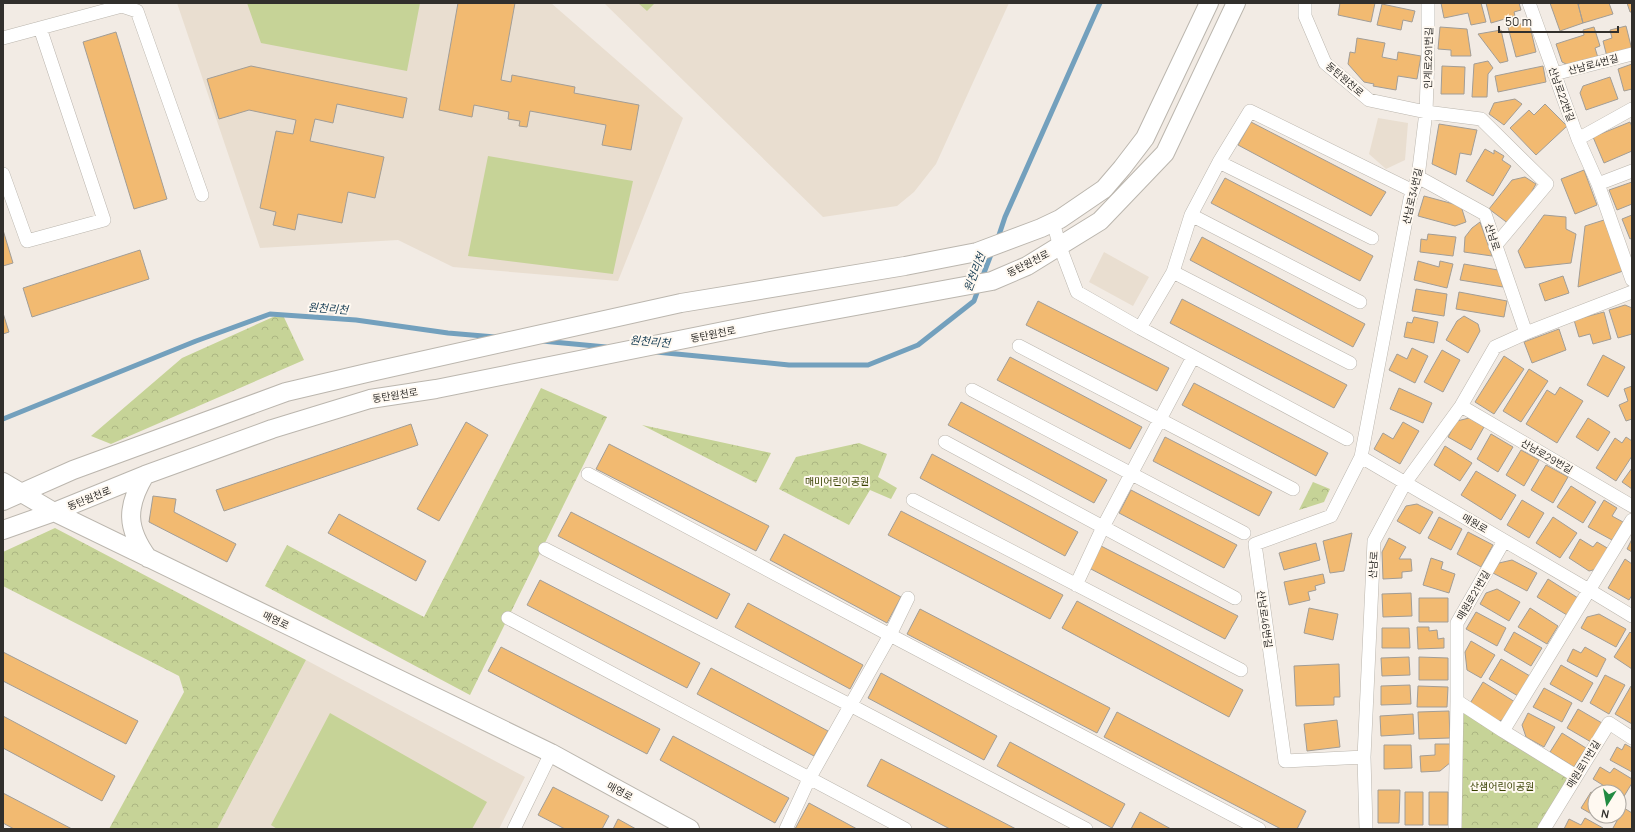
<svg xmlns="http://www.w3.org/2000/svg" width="1635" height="832" font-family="Manrope,'Noto Sans KR',sans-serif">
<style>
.built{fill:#e9ded0}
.park{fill:url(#park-crowns)}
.garden{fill:#c6d397}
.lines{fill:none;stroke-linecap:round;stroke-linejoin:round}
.stream{stroke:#73a0bd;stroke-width:5}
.building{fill:#f2ba71;stroke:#a29d96}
.street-casing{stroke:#bbb6ae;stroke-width:14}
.secondary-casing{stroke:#bbb6ae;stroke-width:20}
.street{stroke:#fff;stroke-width:13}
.secondary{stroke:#fff;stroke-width:18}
.labels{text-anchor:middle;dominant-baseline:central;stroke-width:4;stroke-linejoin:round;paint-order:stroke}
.street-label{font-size:10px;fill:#312f2c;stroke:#fff9f1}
.park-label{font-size:10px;fill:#384100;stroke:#fff9f1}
.water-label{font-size:11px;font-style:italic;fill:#1d4258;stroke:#fff9f1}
</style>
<defs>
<pattern id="park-crowns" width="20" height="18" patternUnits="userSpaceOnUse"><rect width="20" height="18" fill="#c6d397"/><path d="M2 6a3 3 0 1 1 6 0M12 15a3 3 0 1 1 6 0" fill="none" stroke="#abb582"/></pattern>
</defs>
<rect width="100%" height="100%" fill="#f2ebe4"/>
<!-- built -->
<path class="built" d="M177 3H551L683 118 618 281 453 267 398 240 260 248Z
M604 3H1009L936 164 914 192 897 206 823 217Z
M1378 118 1408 123 1405 160 1386 169 1369 154Z
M1104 252 1149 277 1133 306 1089 282Z
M306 660 525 777 499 829H217Z"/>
<!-- park -->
<path class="park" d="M282 313 304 360 111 444 91 436 182 358Z
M541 388 607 417 470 695 265 586 287 545 424 617Z
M642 425 771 453 756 483Z
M859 443 887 454 878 477 897 488 891 499 870 490 849 525 779 489 796 457Z
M1313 482 1330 489 1324 502 1299 510Z
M55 528 306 660 217 829H109L184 692 179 676 3 586V552Z
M1459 710 1572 777 1541 829H1459Z"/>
<!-- garden -->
<path class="garden" d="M247 3H420L407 71 261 43Z
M638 3H655L647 11Z
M488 156 633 181 613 274 468 256Z
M330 713 487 802 472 829H277L271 825Z"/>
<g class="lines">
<!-- stream -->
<path class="stream" d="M997 241 1005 217 1100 3
M982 278 992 252
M542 341 606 347
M656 352 789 365H868L918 345 974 301 979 287
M3 419 196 341 270 314 356 320 448 333 495 337"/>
</g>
<!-- building -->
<path class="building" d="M458 3H515L501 80 511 82 512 75 575 87 574 93 639 105 631 150 602 145 606 125 530 111 527 127 519 126 520 121 508 119 509 112 474 105 472 117 439 110Z
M1340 3H1375L1371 22 1338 15Z
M1441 3H1481L1486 22 1471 25 1468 13 1444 18Z
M1486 3H1519L1521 10 1514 12 1515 16 1491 23Z
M1550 3H1583L1578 4 1583 23 1560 31Z
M1583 3H1609L1613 14 1583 23 1578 4Z
M1627 3H1632V12H1630Z
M1382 4 1415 11 1412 22 1403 20 1401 30 1377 25Z
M1529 22 1536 52 1516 57 1508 27Z
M1626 26 1632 50 1607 57 1603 41 1612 38 1610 30Z
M1440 27 1467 29 1471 56H1451V50L1438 49Z
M1594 27 1600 46 1595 48 1599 61 1574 68 1562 62 1556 44 1584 35 1583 30Z
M1501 30 1508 61 1500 63 1478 34Z
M116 32 167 199 134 209 83 42Z
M1357 38 1385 43 1382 57 1397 60 1398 52 1421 56 1417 79 1398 76 1396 90 1373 86 1374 84 1364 82 1348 64 1350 52 1355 53Z
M1488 61 1493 68 1488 74 1487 97H1472L1474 64Z
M1632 64V89L1624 91 1618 69Z
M251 66 407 98 403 118 337 104 333 123 315 119 310 141 384 157 375 198 348 192 342 223 298 214 295 230 273 225 276 212 260 208 276 131 293 134 296 120 249 110 219 119 207 79Z
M1442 66 1465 67 1464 94H1441Z
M1543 66 1546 82 1498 92 1495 76Z
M1610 77 1618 99 1586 110 1580 93 1583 86Z
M1515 99 1522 104 1504 125 1489 114 1494 103Z
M1545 104 1567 126 1536 155 1510 128 1529 110 1534 115Z
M1251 122 1386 192 1371 216 1238 145Z
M1630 122 1632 127V151L1604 163 1593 137Z
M1439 124 1477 130 1471 155 1460 153 1456 175 1432 164Z
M1485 149 1494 154V150L1504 156 1502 160 1511 166 1493 196 1466 181Z
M1584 170 1597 205 1575 214 1561 179Z
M1525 177 1536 184 1532 191 1533 193 1509 224 1489 209 1512 180Z
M1225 178 1373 256 1360 281 1211 203Z
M1632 182V204L1617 210 1609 190Z
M1424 196 1461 206 1466 222 1455 226 1418 216Z
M1544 215 1566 217V229L1576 234 1571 263 1525 268 1518 251Z
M1632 215V238L1630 239 1622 219Z
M1604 220 1623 271 1578 287 1585 226Z
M1480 222 1492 256 1464 252 1465 237 1472 228Z
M3 230 13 263 3 266Z
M1428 234 1456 237 1453 256 1420 252 1421 239 1427 240Z
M1202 237 1365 324 1353 347 1190 260Z
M140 250 149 279 32 317 23 288Z
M1418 261 1439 267 1440 261 1453 264 1447 288 1414 280Z
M1464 264 1498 270 1503 287 1460 280Z
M1563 276 1569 293 1545 301 1539 284Z
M1416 289 1447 294 1444 316 1412 311Z
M1459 292 1507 301 1504 317 1456 309Z
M1182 299 1347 385 1334 408 1170 323Z
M1038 301 1169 368 1157 391 1026 325Z
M1625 305 1632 308V334L1618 338 1609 310Z
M1604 312 1611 339 1593 344 1590 334 1579 337 1574 320Z
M3 313 9 332 3 334Z
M1464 316 1478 324 1480 331 1468 353 1446 340 1457 321Z
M1414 317 1438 322 1434 343 1404 337 1407 322 1412 323Z
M1559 329 1566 350 1532 363 1524 342Z
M1412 348 1428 356 1415 383 1389 370 1397 354 1407 359Z
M1442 350 1460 360 1443 392 1424 382Z
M1603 355 1625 367 1608 397 1587 385Z
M1504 356 1524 369 1494 414 1475 402Z
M1010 357 1142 427 1130 449 997 380Z
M1529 369 1548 381 1521 422 1503 411Z
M1194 383 1328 453 1316 476 1182 405Z
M1632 386V419L1626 421 1619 405 1628 401 1624 389Z
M1560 387 1583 401 1557 443 1526 424 1547 390 1555 395Z
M1399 388 1432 403 1423 423 1390 409Z
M961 402 1107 480 1094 503 948 425Z
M1469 418 1484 427 1471 450 1448 437 1457 421Z
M1588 418 1610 432 1598 451 1576 437Z
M466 422 488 435 439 521 417 509Z
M1403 422 1419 431 1400 464 1374 449 1383 433 1393 439Z
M411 424 418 445 224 511 216 490Z
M1491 434 1513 447 1498 472 1477 459Z
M1165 437 1272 492 1259 516 1153 461Z
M1626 437 1632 441V456L1616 481 1596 468 1615 438 1622 443Z
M609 444 769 526 756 551 596 469Z
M1445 446 1472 463 1460 481 1434 465Z
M1521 450 1539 460 1524 486 1506 475Z
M932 454 1078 532 1065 556 920 478Z
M1546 465 1568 477 1553 503 1531 490Z
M1632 468V489L1622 482Z
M1476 471 1516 495 1501 520 1461 495Z
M1571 486 1596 502 1583 523 1557 507Z
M1131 490 1237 545 1224 568 1119 513Z
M153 496 176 499 174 512 236 544 227 562 149 522Z
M1522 500 1544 513 1529 538 1507 525Z
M1604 500 1617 508 1612 516 1623 522 1612 540 1588 527Z
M1417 504 1433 512 1420 534 1397 521 1406 506Z
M901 511 1063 595 1050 619 888 535Z
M571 512 730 594 717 619 558 536Z
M339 514 426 561 416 581 328 533Z
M1439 517 1462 529 1451 550 1428 538Z
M1553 517 1577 533 1560 558 1536 543Z
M1468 532 1493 545 1481 567 1457 554Z
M1352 533 1344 571 1330 573 1323 541Z
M784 534 901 597 887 623 770 560Z
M1389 538 1406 547 1399 559H1411L1412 571 1402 572V578L1383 579 1382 552Z
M1580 539 1593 547 1597 542 1609 549 1597 569 1589 571 1569 558Z
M1632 539V552L1627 549Z
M1316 543 1320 560 1284 570 1279 553Z
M1101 546 1238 616 1225 639 1089 568Z
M1431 558 1443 562 1441 569 1455 574 1449 593 1423 585Z
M1625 559 1632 564V595L1629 600 1608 588Z
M1512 560 1537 573 1527 591 1493 573 1499 563Z
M1323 574 1325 583 1315 586 1316 590 1308 592 1310 600 1289 605 1284 582Z
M1548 579 1578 598 1567 615 1537 597Z
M540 580 700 663 687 688 527 605Z
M1497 589 1520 602 1509 621 1480 604 1486 593Z
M1411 593 1412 616 1383 617 1382 594Z
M1419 598H1448V622H1419Z
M1077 601 1243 690 1229 717 1062 628Z
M748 603 863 665 850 689 735 627Z
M1309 608 1338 614 1333 640 1304 633Z
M1530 608 1558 626 1547 644 1518 627Z
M920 609 1110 708 1097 733 907 634Z
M1476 612 1506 628 1497 646 1466 629Z
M1599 614 1626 629 1616 647 1581 628 1587 617Z
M1417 627H1429V631L1437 630 1438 639 1444 638V648L1418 649Z
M1382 628H1409L1410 648H1382Z
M1514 632 1542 648 1531 666 1504 650Z
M1630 632 1632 634V669L1614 657Z
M1471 641 1495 655 1481 678 1467 670 1465 652Z
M501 647 660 729 647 754 488 671Z
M1585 647 1606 659 1597 677 1567 661 1573 649 1581 653Z
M3 652 138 721 126 744 3 681Z
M1409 657 1410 675 1382 676 1381 658Z
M1419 657 1448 658V680H1419Z
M1501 659 1530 676 1518 696 1489 679Z
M1339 664 1340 697H1334V705L1296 706 1294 666Z
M1561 665 1593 683 1582 702 1550 684Z
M711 668 828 731 814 756 697 694Z
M881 673 997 736 984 760 868 698Z
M1605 675 1625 685 1609 714 1590 703Z
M1483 682 1515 702 1505 719 1496 722 1469 705Z
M1410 685 1411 704 1381 705V686Z
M1418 686 1448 687 1447 707H1417Z
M1631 686 1632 687V724L1615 714Z
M1544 688 1572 703 1562 722 1533 707Z
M1578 709 1602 723 1591 742 1567 728Z
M1449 711 1450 738 1419 739 1418 712Z
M1117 712 1306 811 1297 829H1281L1104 737Z
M1528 713 1555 727 1544 747 1526 737 1522 725Z
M1413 714 1414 734 1381 736 1380 716Z
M3 716 115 776 102 801 3 748Z
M1337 720 1340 747 1307 751 1304 724Z
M1562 733 1586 748 1574 767 1550 752Z
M673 736 789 798 775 823 660 760Z
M1010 742 1125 804 1112 828 997 766Z
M1435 744H1450L1451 762 1440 771 1421 772 1420 756 1435 755Z
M1625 744 1632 748V772L1610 760 1617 747 1622 750Z
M1384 745H1411L1412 768 1384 769Z
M881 759 1016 829H950L867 786Z
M1600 767 1610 773 1614 768 1632 779V783L1623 798 1619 795V792H1614L1593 779Z
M553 787 609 816 602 829H565L538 815Z
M1378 790H1400L1399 823H1378Z
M1405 792H1423V825H1405Z
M1429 792H1448V825H1429Z
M1591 792 1595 794V816L1581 808Z
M3 793 72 829H14L3 823Z
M809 803 857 829H795Z
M1624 808 1632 813V829H1614L1613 828Z
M1140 812 1171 829H1131Z
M1595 816H1609L1606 822Z
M1585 818 1603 828 1602 829H1564L1569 819 1581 825Z
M618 819 636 829H613Z"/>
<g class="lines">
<defs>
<path id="street" d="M1305 3V16L1325 63 1369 100 1426 112 1481 119 1547 184 1495 246
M1529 3 1578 139 1598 184 1632 280
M3 38 122 6 137 11 202 195
M1554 74 1632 54
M1578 139 1632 109
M1219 162 1372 238
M3 174 27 241 104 220 40 28
M1418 177 1485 214 1526 333
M1598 184 1632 171
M1191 215 1360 302
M1053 222 1060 247 1077 292 1140 328 1347 439
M1173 272 1350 363
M1140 328 1173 272 1191 215 1219 162 1250 111 1413 191
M1019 346 1293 489
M972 390 1244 533
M1461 406 1632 506
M945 442 1235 598
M1361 457 1589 590 1632 616
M588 474 890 635 809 779 786 829
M913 500 1241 670
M545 549 850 705 1086 829
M1076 585 1103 527 1193 357
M908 598 890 635 1259 829
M508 618 905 829
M1457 701 1503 731 1576 776
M1503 731 1632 520
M1364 757 1285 761 1255 544 1331 516 1361 457 1410 199 1418 177 1426 112 1428 54V3
M514 829 551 753
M1366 829 1364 757 1374 541 1405 483 1461 406 1495 347 1526 333 1632 292
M1455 829 1457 701V623L1504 541
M1544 829 1609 723 1632 738"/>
<path id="secondary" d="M145 475C126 507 126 528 148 558
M3 482 54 512 551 753 690 829
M3 501 73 470 286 392 371 372 681 303 905 266 977 252 1041 228 1060 219 1104 189 1122 168 1145 138 1209 3
M3 530 54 512 145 475 272 429 370 399 436 389 774 321 992 281 1027 266 1100 221 1165 153 1236 3"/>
</defs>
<!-- street casing -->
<use href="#street" class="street-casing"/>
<!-- secondary casing -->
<use href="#secondary" class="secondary-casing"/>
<!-- street -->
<use href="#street" class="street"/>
<!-- secondary -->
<use href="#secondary" class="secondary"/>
</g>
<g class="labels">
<!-- street labels -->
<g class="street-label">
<text transform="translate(1428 58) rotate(-89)">인계로291번길</text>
<text transform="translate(1593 64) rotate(-15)">산남로4번길</text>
<text transform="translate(1345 79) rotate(41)">동탄원천로</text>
<text transform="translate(1562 94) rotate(70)">산남로22번길</text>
<text transform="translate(1412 196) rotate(-77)">산남로34번길</text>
<text transform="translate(1493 237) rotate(72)">산남로</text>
<text transform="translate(1028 263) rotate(-27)">동탄원천로</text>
<text transform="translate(713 334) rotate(-11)">동탄원천로</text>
<text transform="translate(395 395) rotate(-9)">동탄원천로</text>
<text transform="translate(1547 456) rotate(30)">산남로29번길</text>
<text transform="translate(89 498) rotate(-22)">동탄원천로</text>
<text transform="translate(1475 523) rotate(30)">매원로</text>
<text transform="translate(1373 565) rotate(-87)">산남로</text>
<text transform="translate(1473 595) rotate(-60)">매원로21번길</text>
<text transform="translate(1265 619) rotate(82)">산남로46번길</text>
<text transform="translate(276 620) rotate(26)">매영로</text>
<text transform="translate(1583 764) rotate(-58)">매원로11번길</text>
<text transform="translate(620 791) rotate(28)">매영로</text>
</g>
<!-- park labels -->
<g class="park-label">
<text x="837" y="481">매미어린이공원</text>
<text x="1502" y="786">산샘어린이공원</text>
</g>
<!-- water labels -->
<g class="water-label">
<text transform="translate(974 272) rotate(-69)">원천리천</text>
<text transform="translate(328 308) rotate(4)">원천리천</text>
<text transform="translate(650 341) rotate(5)">원천리천</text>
</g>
</g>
<!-- border -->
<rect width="1635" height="832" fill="none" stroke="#312f2c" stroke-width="8"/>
<!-- north arrow -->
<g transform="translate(1607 804) rotate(191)"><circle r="19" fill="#fff9f1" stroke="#ada8a2"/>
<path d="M0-3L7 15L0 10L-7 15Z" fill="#228b42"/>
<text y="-6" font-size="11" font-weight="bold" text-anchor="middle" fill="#312f2c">N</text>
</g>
<!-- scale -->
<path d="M1499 26v6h119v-6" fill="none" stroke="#312f2c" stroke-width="2"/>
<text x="1505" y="26" font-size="12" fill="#312f2c" stroke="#fff9f1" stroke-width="3" paint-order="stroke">50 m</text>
</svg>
